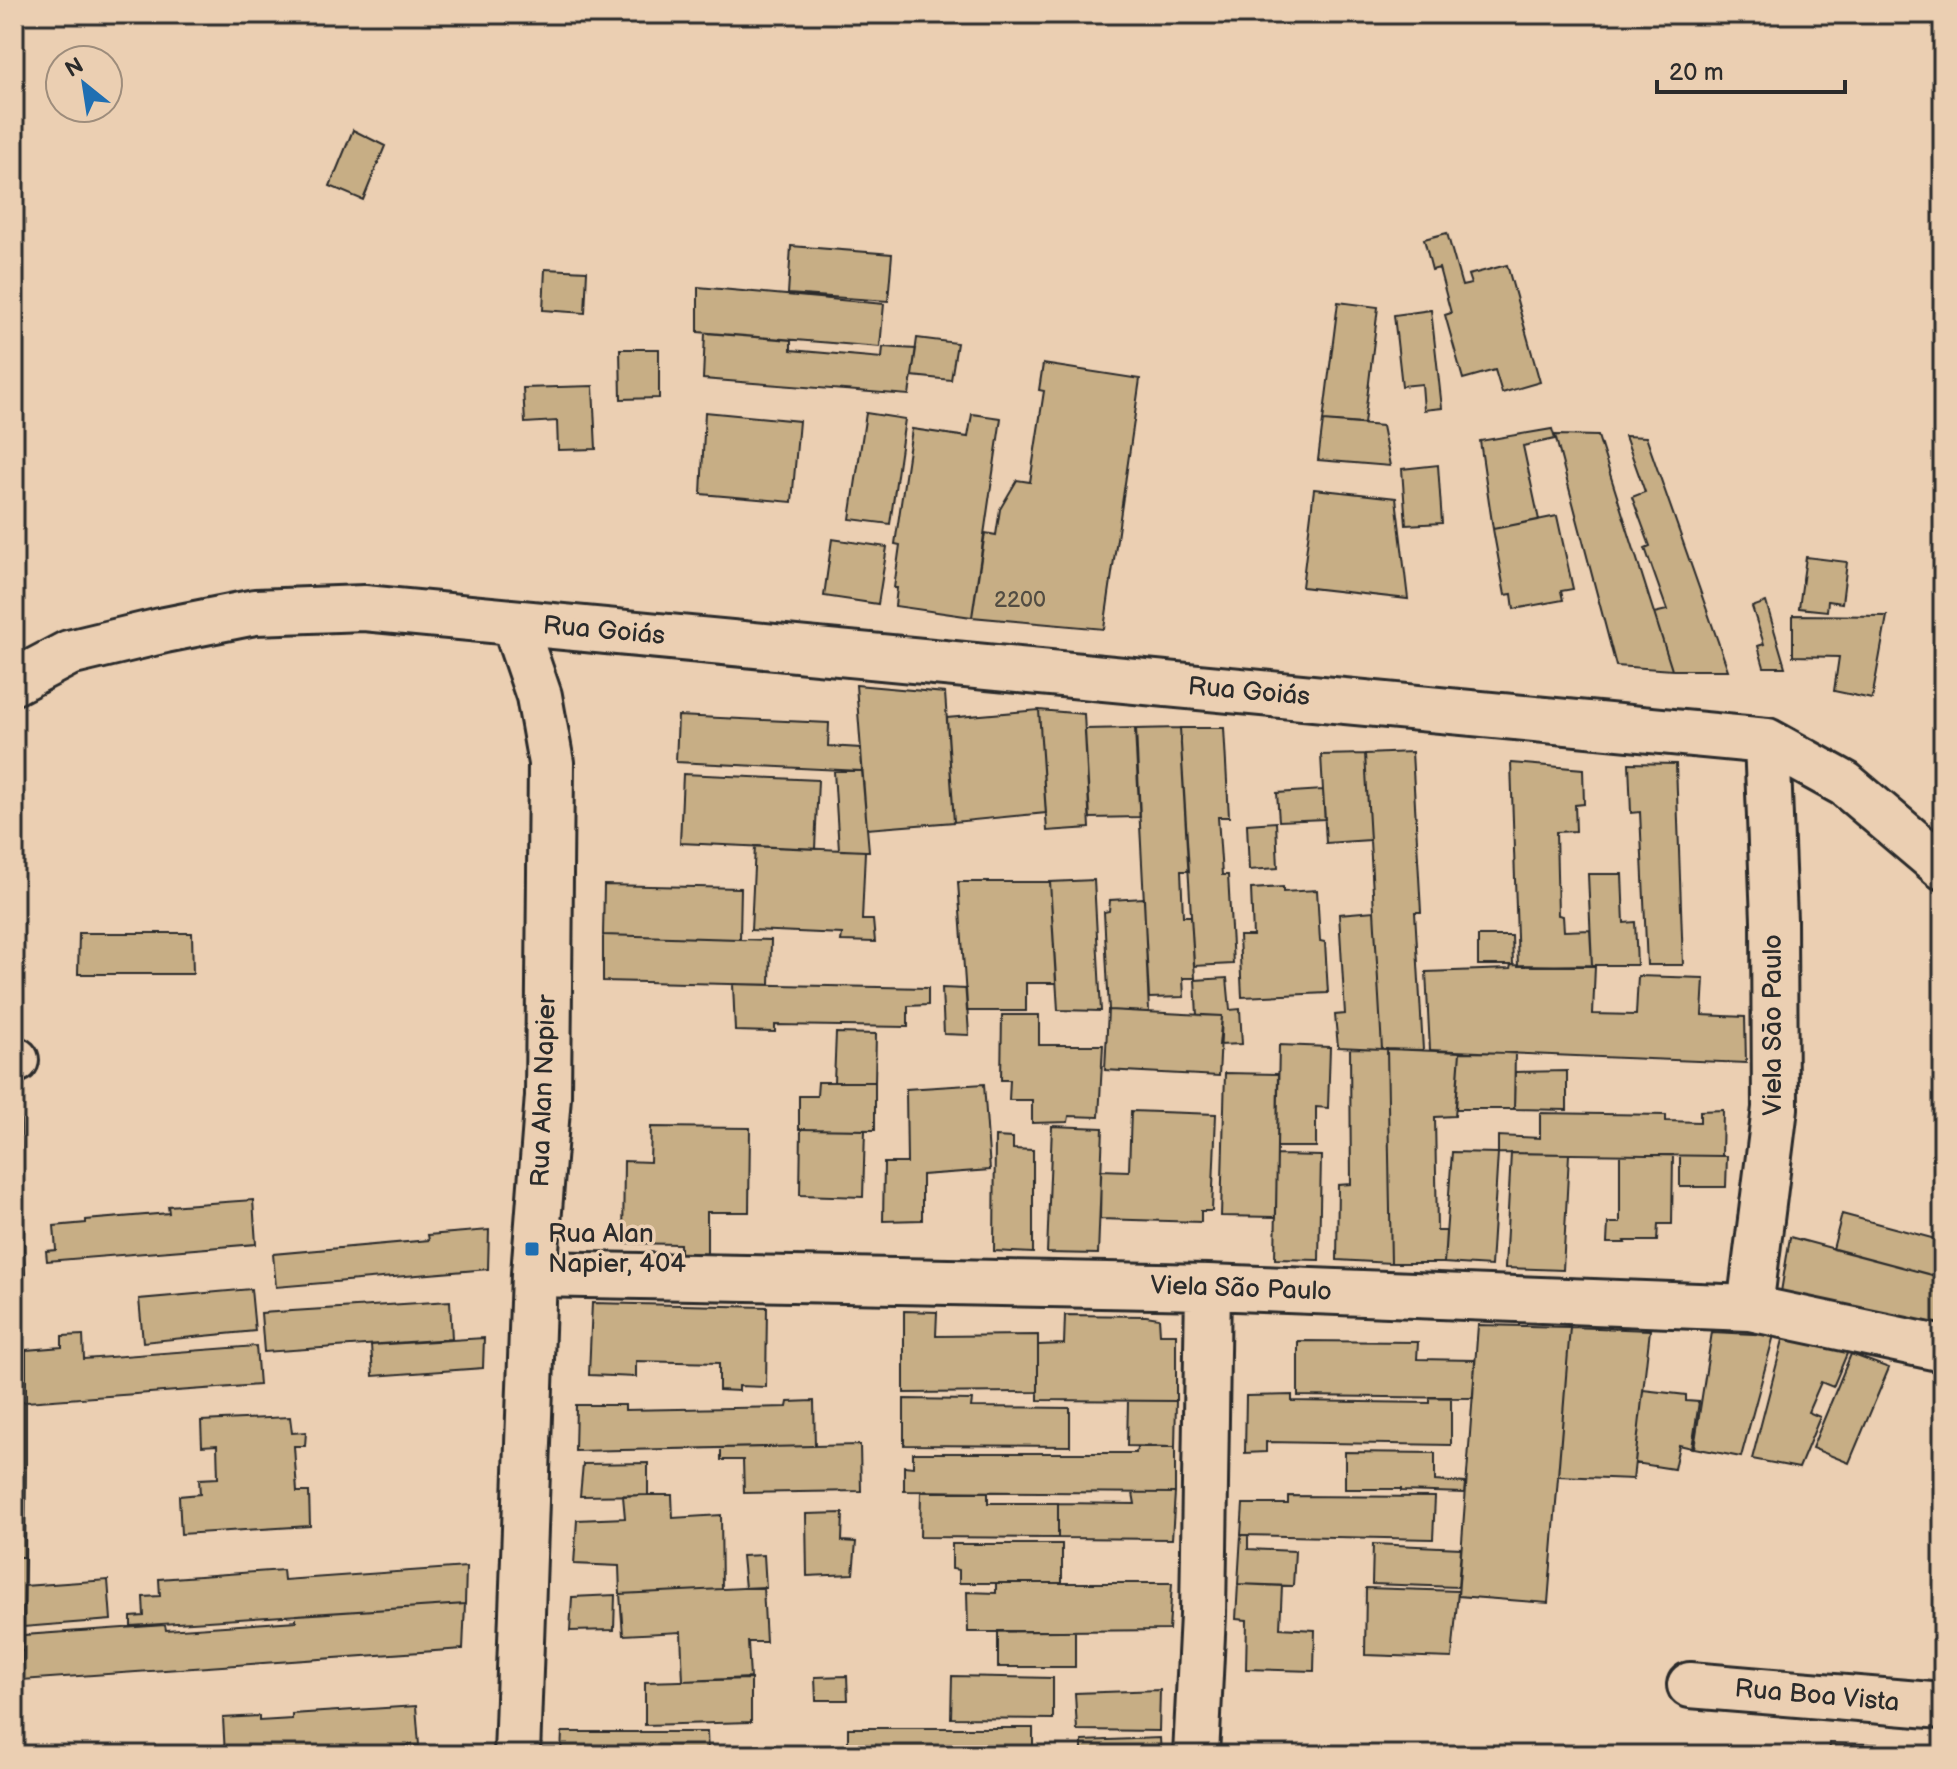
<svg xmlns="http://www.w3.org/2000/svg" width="1957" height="1769" font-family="'Balsamiq Sans',sans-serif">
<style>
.building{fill:#c7ae85;stroke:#2b2b2b;stroke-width:2}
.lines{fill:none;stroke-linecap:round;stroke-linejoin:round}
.street-casing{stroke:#2b2b2b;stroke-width:50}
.street{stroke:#ebcfb2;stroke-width:44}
.poi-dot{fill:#1f6fb2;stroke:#ebcfb2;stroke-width:3}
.labels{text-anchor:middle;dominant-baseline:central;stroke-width:7;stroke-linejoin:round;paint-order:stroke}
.number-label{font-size:22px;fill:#524c42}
.street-label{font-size:26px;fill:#2b2b2b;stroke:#ebcfb2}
.poi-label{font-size:26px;fill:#2b2b2b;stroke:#ebcfb2;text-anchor:start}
</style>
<rect width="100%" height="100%" fill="#ebcfb2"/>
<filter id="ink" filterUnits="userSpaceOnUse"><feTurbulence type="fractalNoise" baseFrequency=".0125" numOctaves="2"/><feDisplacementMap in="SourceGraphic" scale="16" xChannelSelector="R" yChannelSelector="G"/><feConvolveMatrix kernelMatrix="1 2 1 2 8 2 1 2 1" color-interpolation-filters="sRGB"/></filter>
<g filter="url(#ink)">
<!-- building -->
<path class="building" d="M353 130 385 146 363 200 330 186Z
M1447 233 1462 286 1471 284 1468 275 1507 265 1540 382 1502 393 1495 370 1463 379 1445 315 1451 313 1439 268 1432 270 1424 239Z
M791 246 892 254 888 301 788 294Z
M545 269 587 271 585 313 543 310Z
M698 287 884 304 880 347 698 332Z
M1338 302 1378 307 1364 424 1323 421Z
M1431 310 1442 408 1424 410 1422 384 1402 386 1394 315Z
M705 333 791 340V350L882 358 883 347 916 349 909 395 703 379Z
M917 338 957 343 951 380 912 376Z
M620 349H659V398L621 399Z
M1043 364 1140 379 1104 629 972 617 985 533 996 535 1000 509 1017 480 1030 482 1044 391 1039 390Z
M593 386 596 449 558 450 557 421 525 423 523 388Z
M705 412 799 421 792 502 701 494Z
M866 413 905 419 890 524 850 519Z
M972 414 1001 418 972 617 895 606 897 588H894L900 545 895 544 912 429 968 437Z
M1323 421 1382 426 1390 466 1318 460Z
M1552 429 1555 439 1523 446 1539 520 1493 529 1480 441Z
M1555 435 1598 436 1672 670 1616 666Z
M1625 436 1646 437 1728 670H1672L1654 613 1667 610 1645 548 1650 546 1632 497 1645 492Z
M1438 465 1442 523 1406 525 1402 469Z
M1314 489 1396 498 1408 599 1302 587Z
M1557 516 1573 589 1561 591 1563 600 1514 609 1512 594 1505 595 1493 529Z
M832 539 887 547 878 604 824 596Z
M1806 557 1847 562 1842 603 1828 601 1827 611 1799 608Z
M1766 602 1785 667H1764L1758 646 1764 644 1752 607Z
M1793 615 1887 616 1872 699 1834 691 1839 657 1793 656Z
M856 685 945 693 954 822 867 829Z
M1039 710 1084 714 1090 828 1047 831Z
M1039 710 1046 813 954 822 947 718Z
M678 716 829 723 828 746 861 748 862 771 676 762Z
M1136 728 1140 817 1090 818 1085 729Z
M1180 728H1224L1229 817H1218L1222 875H1228L1233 964 1194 966Z
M1180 728 1189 871H1181L1183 916H1191L1195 978H1183L1184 997 1149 998 1135 729Z
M1412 752 1421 912H1415L1423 1050 1382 1049 1365 754Z
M1365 754 1370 840 1326 843 1321 755Z
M1511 763 1583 769 1584 804 1575 805 1576 831 1556 832 1558 915 1563 916 1564 931 1590 930 1592 965 1518 966Z
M1629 763 1676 764 1683 965H1647L1640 812 1631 813Z
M834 771H862L869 851 839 850Z
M683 774 818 780 815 849 680 843Z
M1323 790 1325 819 1279 821 1277 793Z
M1276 822 1278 868 1249 870 1247 824Z
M755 846 865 851 862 920H873L875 942 841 941 842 934 751 930Z
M1588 874H1622L1624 923 1635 922 1637 965H1592Z
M1094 880 1101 1011 1058 1010 1050 882Z
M958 882H1050L1056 983H1026V1011H967Z
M604 885 741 888 740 939 603 935Z
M1283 887V892L1317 890 1320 941 1325 942 1328 993 1242 997 1239 936H1253L1251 889Z
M1144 898 1149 1012 1109 1010 1104 912 1109 911 1110 900Z
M1374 911 1382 1049 1338 1047 1335 1015 1345 1014 1339 914Z
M79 933H192L193 974H78Z
M603 935 771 940 770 985 603 981Z
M1478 936H1512L1513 965H1478Z
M1511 965 1595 966 1593 1014 1636 1015 1638 976 1704 978 1702 1015 1745 1017 1746 1063 1430 1050 1426 972 1510 969Z
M1227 978 1230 1010 1240 1009 1242 1044 1219 1045 1222 1016 1197 1015 1195 980Z
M733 984 928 988V1005L908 1006V1027L775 1025V1032L735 1031Z
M942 988 966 989 969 1035 944 1034Z
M1108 1010 1222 1016 1219 1076 1105 1070Z
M1002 1015H1039V1045H1103L1099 1117 1069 1116 1068 1122 1032 1123V1100H1009L1010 1080H1001Z
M836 1033 876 1034 875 1082H834Z
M1279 1045 1330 1047 1328 1108 1316 1107V1147H1277Z
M1350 1048 1387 1049 1391 1263 1337 1260 1338 1185 1351 1184Z
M1387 1049 1460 1052 1455 1116 1435 1117 1437 1231H1446L1444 1263H1391Z
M1460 1052 1515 1053 1514 1109H1456Z
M1567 1071V1110L1514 1109 1515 1072Z
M1225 1073 1278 1074 1276 1217 1221 1216Z
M818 1082H875V1130L799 1129V1096H817Z
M984 1084 990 1170 922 1175V1220L883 1221 884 1163H907L906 1089Z
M14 1088H20L25 1276H14Z
M1723 1110 1722 1156 1498 1153V1136L1540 1138V1113L1666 1115V1121L1700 1122V1111Z
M1131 1111 1216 1114 1212 1211H1201V1222L1100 1219 1101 1170 1129 1171Z
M1052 1126 1103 1128 1098 1254 1047 1253Z
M651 1127 750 1128 749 1212H707V1256L680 1255V1244L623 1243 624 1161 650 1162Z
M801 1129 865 1130 863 1197 800 1195Z
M995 1137 1013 1138V1149L1033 1150V1253L994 1251Z
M1452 1152 1498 1153 1491 1266 1444 1263Z
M1511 1153 1569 1154 1563 1270 1505 1268Z
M1277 1155 1321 1156 1319 1260 1275 1259Z
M1620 1155H1673L1672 1224H1658L1657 1241H1624L1625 1243H1607L1608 1223H1620Z
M1680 1156H1727L1726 1187H1680Z
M253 1200 256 1244 47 1261 46 1251 56 1250 54 1226 86 1223V1220L169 1213 168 1206Z
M1842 1214 1943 1241V1278L1833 1249Z
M489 1230 488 1269 276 1287 273 1254 429 1240 428 1235Z
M1790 1237 1943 1278V1325L1781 1292Z
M251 1289 255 1331 143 1342 139 1299Z
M450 1301 452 1339 264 1352 261 1313Z
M592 1303 767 1307 766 1387 739 1386V1391L719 1390V1363L636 1361V1377L589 1375Z
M904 1311 937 1312 936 1336 1038 1335V1392L904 1393Z
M1065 1315 1146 1316 1159 1318 1160 1334H1176V1401L1038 1400V1345L1064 1344Z
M1478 1325 1570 1327 1548 1603 1458 1596Z
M1570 1327 1650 1330 1633 1479 1558 1476Z
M1712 1332 1774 1335 1741 1457 1694 1448Z
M83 1335 84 1359 256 1346 259 1385 26 1402V1350L62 1347V1336Z
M1784 1336 1851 1344 1833 1387 1821 1382 1808 1412 1820 1417 1799 1468 1752 1459Z
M484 1338 483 1368 373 1376 371 1345Z
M1298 1341 1418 1342 1417 1359 1475 1360 1473 1398 1298 1396Z
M1851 1354 1889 1368 1849 1463 1812 1448Z
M1643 1390 1686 1395V1401L1699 1402 1692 1448 1679 1445 1674 1469 1635 1463Z
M1292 1395V1401L1430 1403V1397H1451V1445L1266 1442V1452L1245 1453 1246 1396Z
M904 1399 972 1400 971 1407 1070 1408V1446L904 1445Z
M814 1401 815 1446 575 1451 576 1405H625V1410L787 1407 788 1402Z
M1128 1401H1176L1175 1447 1127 1446Z
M14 1402H26V1467H14Z
M290 1417 292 1433 306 1432 305 1446H294L297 1492H309L310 1526 181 1534 179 1496 200 1494 199 1479 218 1478 217 1445 202 1446 201 1421Z
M860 1445 861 1491 744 1493 743 1460H721V1448Z
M1137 1447H1175V1493L904 1491V1466L913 1467V1453H1136Z
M1345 1452 1435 1453V1481L1466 1483 1465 1493 1401 1491V1489H1345Z
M648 1463V1495L580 1496 583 1464Z
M14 1467H26L25 1557H14Z
M921 1492H988V1503H1058V1538L920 1537Z
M1133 1493H1175L1172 1539 1058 1538V1503L1135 1504Z
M648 1495H672L673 1518 721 1515 722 1589 620 1594 619 1566 574 1564 577 1520 625 1518 623 1496Z
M1288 1496 1435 1497 1433 1539 1241 1535 1243 1504H1288Z
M843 1513 842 1541 856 1542 853 1574 807 1576 806 1514Z
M1241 1535H1248V1549L1295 1551 1293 1586 1238 1584Z
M952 1544H1062V1583H959V1570L952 1569Z
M1373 1544 1461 1548 1458 1587 1372 1584Z
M764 1555 766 1588H745L742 1556Z
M14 1557H25L23 1651H14Z
M466 1567 465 1604 131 1626V1617L144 1616 143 1597 160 1596 159 1579 283 1570 284 1580Z
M108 1580 111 1620 23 1627 24 1586Z
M996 1583H1172L1169 1630 968 1632 967 1592 996 1593Z
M1238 1584 1282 1586 1280 1628 1315 1630 1314 1671 1246 1669 1247 1620 1236 1619Z
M763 1587 766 1642H748L750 1678 683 1681 681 1632 623 1635 620 1594Z
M1366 1588 1458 1591 1452 1658 1365 1655Z
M615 1595 614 1630 570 1631 572 1597Z
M465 1604 463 1649 22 1680 24 1635 165 1625 166 1630 296 1621V1615Z
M998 1631H1075V1667H998Z
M14 1651H23L20 1726H14Z
M847 1676 848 1700H816L815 1677Z
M952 1676 1053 1678V1719L951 1718Z
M751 1679V1722L645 1725V1682Z
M1160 1690 1159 1731 1077 1730 1075 1693Z
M416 1706 419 1745 279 1755H225L223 1718 259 1716V1721L292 1719V1714Z
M14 1726H20V1755H14Z
M848 1728H1033V1755H848Z
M562 1732H707L708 1755H561Z
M1160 1738 1161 1755H1060V1752L1082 1751V1741Z
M1830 1743 1869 1744 1868 1755H1829Z
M1869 1744 1913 1746 1912 1755H1868Z"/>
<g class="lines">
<defs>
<path id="street" d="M514 623 539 696 551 763 548 1096 534 1274 517 1755
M14 682 69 653 165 630 255 612 364 608 1767 741 1845 784 1943 867
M14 1060H16
M534 1274 1208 1287 1750 1308 1943 1349
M1750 1308 1775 1108 1774 920 1767 741
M1690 1685 1943 1706
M1196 1755 1203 1615 1208 1287"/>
</defs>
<!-- street casing -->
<use href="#street" class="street-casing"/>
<!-- street -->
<use href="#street" class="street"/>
</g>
</g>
<!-- markers -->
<rect class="poi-dot" x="524" y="1241" width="16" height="16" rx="4"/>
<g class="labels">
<!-- number labels -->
<g class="number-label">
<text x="1020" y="600">2200</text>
</g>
<!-- street labels -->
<g class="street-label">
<text transform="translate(604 631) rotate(5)">Rua Goiás</text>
<text transform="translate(1249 692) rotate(5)">Rua Goiás</text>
<text transform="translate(1773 1025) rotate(-90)">Viela Sāo Paulo</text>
<text transform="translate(544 1091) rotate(-88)">Rua Alan Napier</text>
<text transform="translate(1241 1289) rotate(2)">Viela São Paulo</text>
<text transform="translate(1817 1696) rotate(5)">Rua Boa Vista</text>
</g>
<!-- poi labels -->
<g class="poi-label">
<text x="548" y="1234">Rua Alan<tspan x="548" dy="30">Napier, 404</tspan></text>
</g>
</g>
<!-- margin -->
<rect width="1957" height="1769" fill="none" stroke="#ebcfb2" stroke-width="48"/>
<rect x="24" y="24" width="1909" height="1721" fill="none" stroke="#2b2b2b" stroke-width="3" filter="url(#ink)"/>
<!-- north arrow -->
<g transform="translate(84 84) rotate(330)"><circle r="38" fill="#ebcfb2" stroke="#9e8d7c" stroke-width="2"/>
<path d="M0-6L14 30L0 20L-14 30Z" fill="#1f6fb2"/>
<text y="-12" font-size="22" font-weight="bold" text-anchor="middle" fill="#2b2b2b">N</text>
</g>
<!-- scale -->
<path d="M1657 80v12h188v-12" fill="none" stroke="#2b2b2b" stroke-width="4"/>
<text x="1669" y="80" font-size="24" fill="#2b2b2b" stroke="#ebcfb2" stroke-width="6" paint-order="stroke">20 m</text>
</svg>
